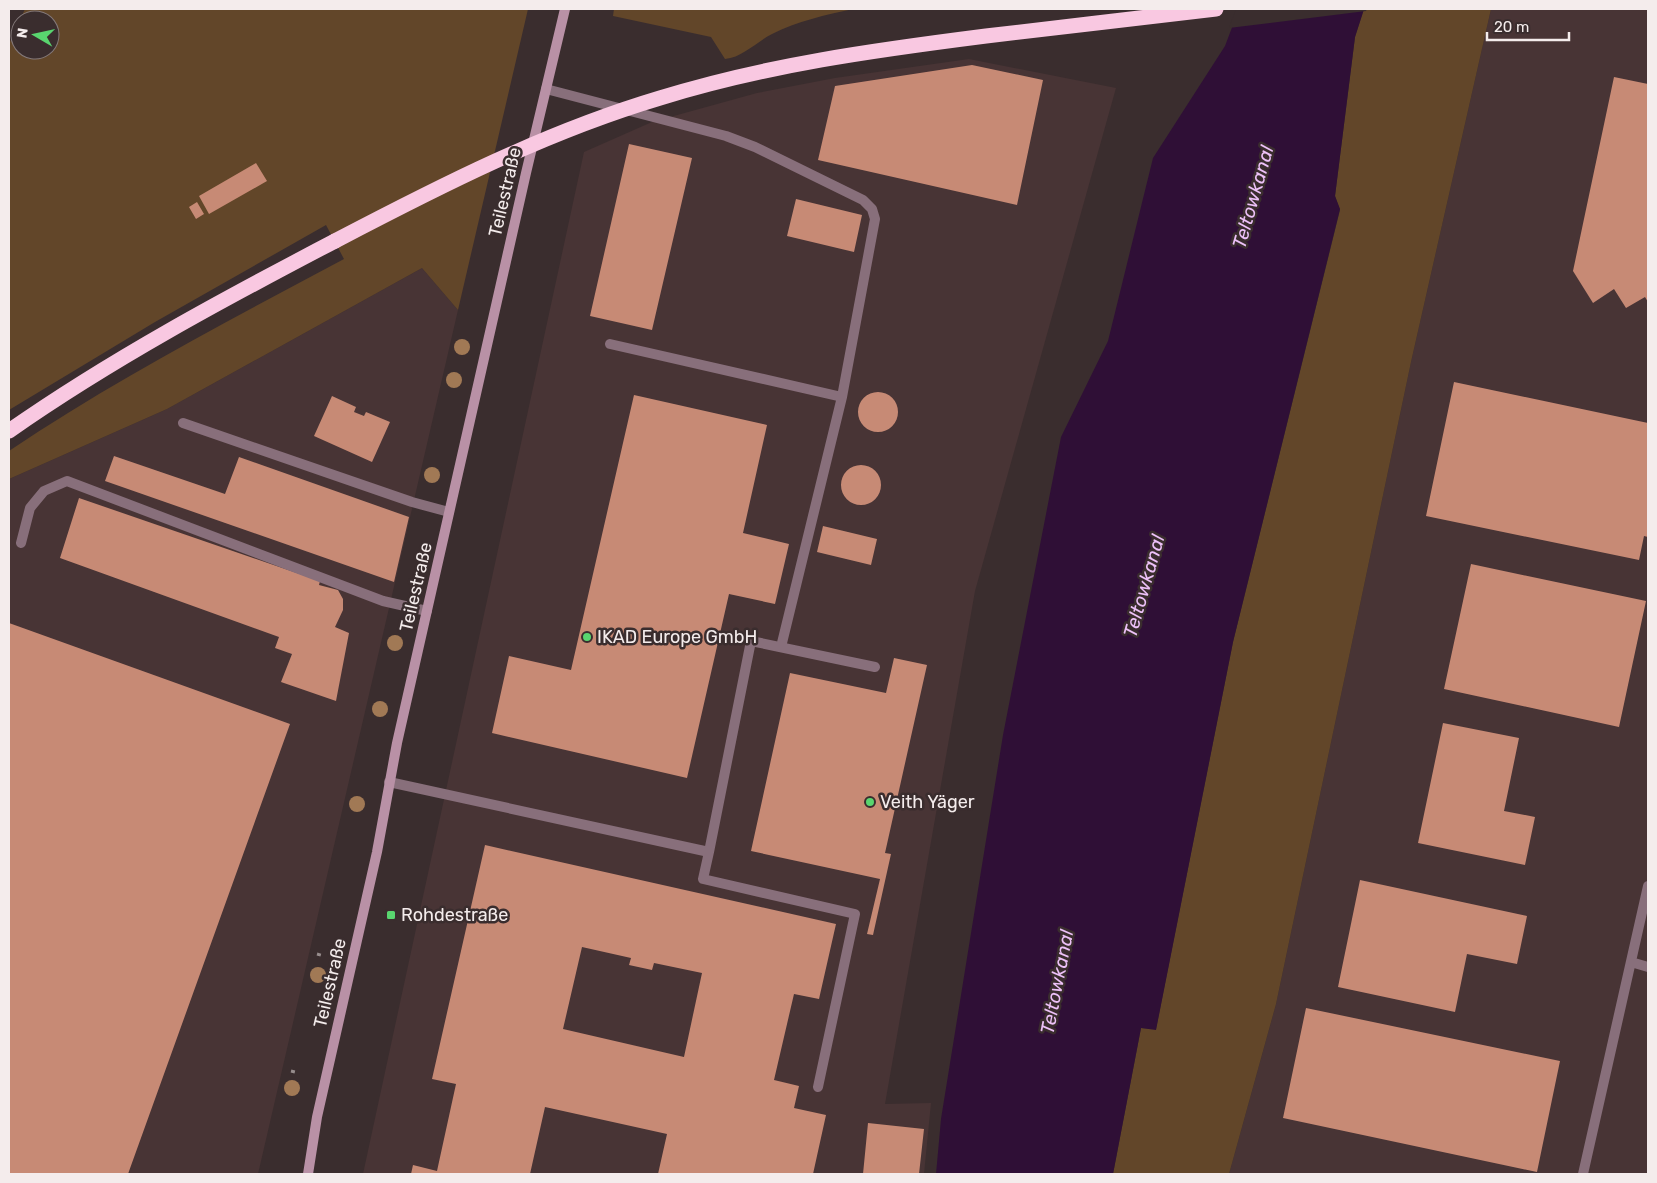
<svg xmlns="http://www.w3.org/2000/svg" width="1657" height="1183" font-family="Rubik,sans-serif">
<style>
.built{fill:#483435}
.green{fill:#624629}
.water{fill:#2f0f36}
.pier{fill:#3a2d2e}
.building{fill:#c78a75;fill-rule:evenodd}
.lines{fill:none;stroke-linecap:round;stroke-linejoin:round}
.path{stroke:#978d8d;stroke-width:3;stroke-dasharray:4 4;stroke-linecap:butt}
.lane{stroke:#886f7b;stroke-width:10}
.secondary{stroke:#b991a6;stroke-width:10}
.highway{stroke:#f9c8e1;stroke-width:15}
.highway-bridge{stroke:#f9c8e1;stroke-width:15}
.tree{fill:#a17955}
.poi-dot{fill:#59d56f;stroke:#3a2d2e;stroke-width:2}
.labels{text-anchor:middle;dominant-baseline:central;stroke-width:5;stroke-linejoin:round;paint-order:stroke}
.street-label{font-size:18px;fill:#f4ecec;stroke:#3a2d2e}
.poi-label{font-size:18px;fill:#f4ecec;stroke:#3a2d2e;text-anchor:start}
.water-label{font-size:19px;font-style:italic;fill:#edc1f8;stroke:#3a2d2e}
</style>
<rect width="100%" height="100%" fill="#3a2d2e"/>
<!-- built -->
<path class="built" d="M1491 9H1648V1174H1229L1276 1004 1411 362Z
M969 59 1116 88 975 591 885 1104 931 1103 924 1174H363L584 152 652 122 757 93 835 78Z
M422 268 458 310 258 1174H9V479L167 409Z"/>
<!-- green -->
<path class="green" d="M25 9H528L458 310 422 268 167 409 9 479V451C116 379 230 320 344 259L326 225 155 322 9 410V44L20 20V50H50V20H20Z
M614 9H853C826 15 797 21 772 34 756 42 743 57 725 59L711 37 613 16Z
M1364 9H1491L1411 362 1276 1004 1229 1174H1113L1141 1028 1156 1029 1233 642 1340 210 1335 196 1355 37Z"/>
<!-- water -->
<path class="water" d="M1239 9H1364L1355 37 1335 196 1340 209 1233 642 1156 1030 1141 1028 1113 1174H936L941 1119 1003 735 1061 437 1108 341 1153 158 1225 46Z"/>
<!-- pier -->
<path class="pier" d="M1236 9H1367L1366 11 1229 28Z"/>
<!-- building -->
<path class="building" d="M972 65 1043 80 1017 205 818 160 835 86Z
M1614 77 1648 84V302L1645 297 1626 308 1614 289 1593 303 1573 271Z
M629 144 692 158 652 330 590 316Z
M256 163 267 181 209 214 199 196Z
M796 199 862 215 854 252 787 236Z
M197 202 204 214 196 219 189 207Z
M1454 382 1648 423V537L1644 536 1639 560 1426 516Z
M858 412a20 20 0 1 1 40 0a20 20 0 1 1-40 0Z
M634 395 767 425 743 533 789 544 775 604 729 594 687 778 492 733 509 656 571 670Z
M332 396 356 407 354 412 364 416 366 412 390 422 372 462 314 436Z
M114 456 225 494 239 457 409 517 394 582 105 481Z
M841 485a20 20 0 1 1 40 0a20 20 0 1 1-40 0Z
M79 498 320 581 319 585 338 590 343 599V610L335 627 349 633 336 701 281 682 292 654 275 648 279 637 60 558Z
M823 526 877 539 871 565 817 552Z
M1471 564 1646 601 1619 727 1444 689Z
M9 623 290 724 128 1174H9Z
M894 658 927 665 885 853 891 854 873 935 867 934 880 879 751 851 790 673 886 693Z
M1443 723 1519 738 1504 811 1535 817 1525 865 1418 843Z
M485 845 836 924 819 999 794 994 774 1080 799 1086 794 1108 826 1115 813 1174H658L667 1134 545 1107 530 1174H411L413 1165 437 1171 456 1084 432 1079ZM582 947 631 958 629 965 652 970 654 963 702 973 684 1057 563 1029Z
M1360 880 1527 916 1517 964 1467 954 1455 1012 1338 987Z
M1306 1008 1560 1061 1537 1172 1283 1118Z
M868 1123 924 1129 919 1174H863Z"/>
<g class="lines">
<!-- path -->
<path class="path" d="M391 915H394
M317 954 324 956
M291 1071 295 1072"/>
<!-- lane -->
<path class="lane" d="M546 89 726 136 755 147 863 200 872 209 875 219 842 397 781 647
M610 344 842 397
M183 423 412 502 449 512
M21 543 30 508 44 491 67 481 383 601 427 611
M389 782 709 852 703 879 855 914 818 1087
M709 852 751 641 875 667
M1631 962 1648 967
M1583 1174 1648 886"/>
<!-- secondary -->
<path class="secondary" d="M308 1174 317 1117 377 852 397 743 526 173 565 9"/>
<!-- highway -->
<path class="highway" d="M9 431C112 359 224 299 335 241"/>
<!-- highway-bridge -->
<path class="highway-bridge" d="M335 241C440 186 546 132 660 98 766 65 876 50 986 36 1063 27 1139 18 1216 9"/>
</g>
<!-- trees -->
<g class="tree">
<circle cx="462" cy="347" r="8"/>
<circle cx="454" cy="380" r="8"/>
<circle cx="432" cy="475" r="8"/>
<circle cx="395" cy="643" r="8"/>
<circle cx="380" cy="709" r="8"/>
<circle cx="357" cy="804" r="8"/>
<circle cx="318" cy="975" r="8"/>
<circle cx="292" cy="1088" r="8"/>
</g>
<!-- markers -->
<g class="poi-dot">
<circle cx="587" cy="637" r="5"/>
<circle cx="870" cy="802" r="5"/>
<rect x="386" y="910" width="10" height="10" rx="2.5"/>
</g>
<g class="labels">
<!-- street labels -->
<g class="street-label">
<text transform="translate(505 192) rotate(-77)">Teilestraße</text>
<text transform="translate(416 587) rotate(-77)">Teilestraße</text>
<text transform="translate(330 983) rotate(-77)">Teilestraße</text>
</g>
<!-- poi labels -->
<g class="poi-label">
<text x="597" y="637">IKAD Europe GmbH</text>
<text x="880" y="802">Veith Yäger</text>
<text x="401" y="915">Rohdestraße</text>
</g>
<!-- water labels -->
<g class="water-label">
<text transform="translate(1253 197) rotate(-74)">Teltowkanal</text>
<text transform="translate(1144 586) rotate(-74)">Teltowkanal</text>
<text transform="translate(1057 982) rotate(-79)">Teltowkanal</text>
</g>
</g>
<!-- border -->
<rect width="1657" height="1183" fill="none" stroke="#f4ecec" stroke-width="20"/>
<!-- north arrow -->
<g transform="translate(35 35) rotate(279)"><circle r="24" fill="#3a2d2e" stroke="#84797a"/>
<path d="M0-4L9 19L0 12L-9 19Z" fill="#59d56f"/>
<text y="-8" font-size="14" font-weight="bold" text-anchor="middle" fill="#f4ecec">N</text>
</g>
<!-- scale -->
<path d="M1487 32v8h82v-8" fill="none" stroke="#f4ecec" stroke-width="2.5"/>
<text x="1494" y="32" font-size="15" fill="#f4ecec" stroke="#3a2d2e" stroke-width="4" paint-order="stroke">20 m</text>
</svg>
